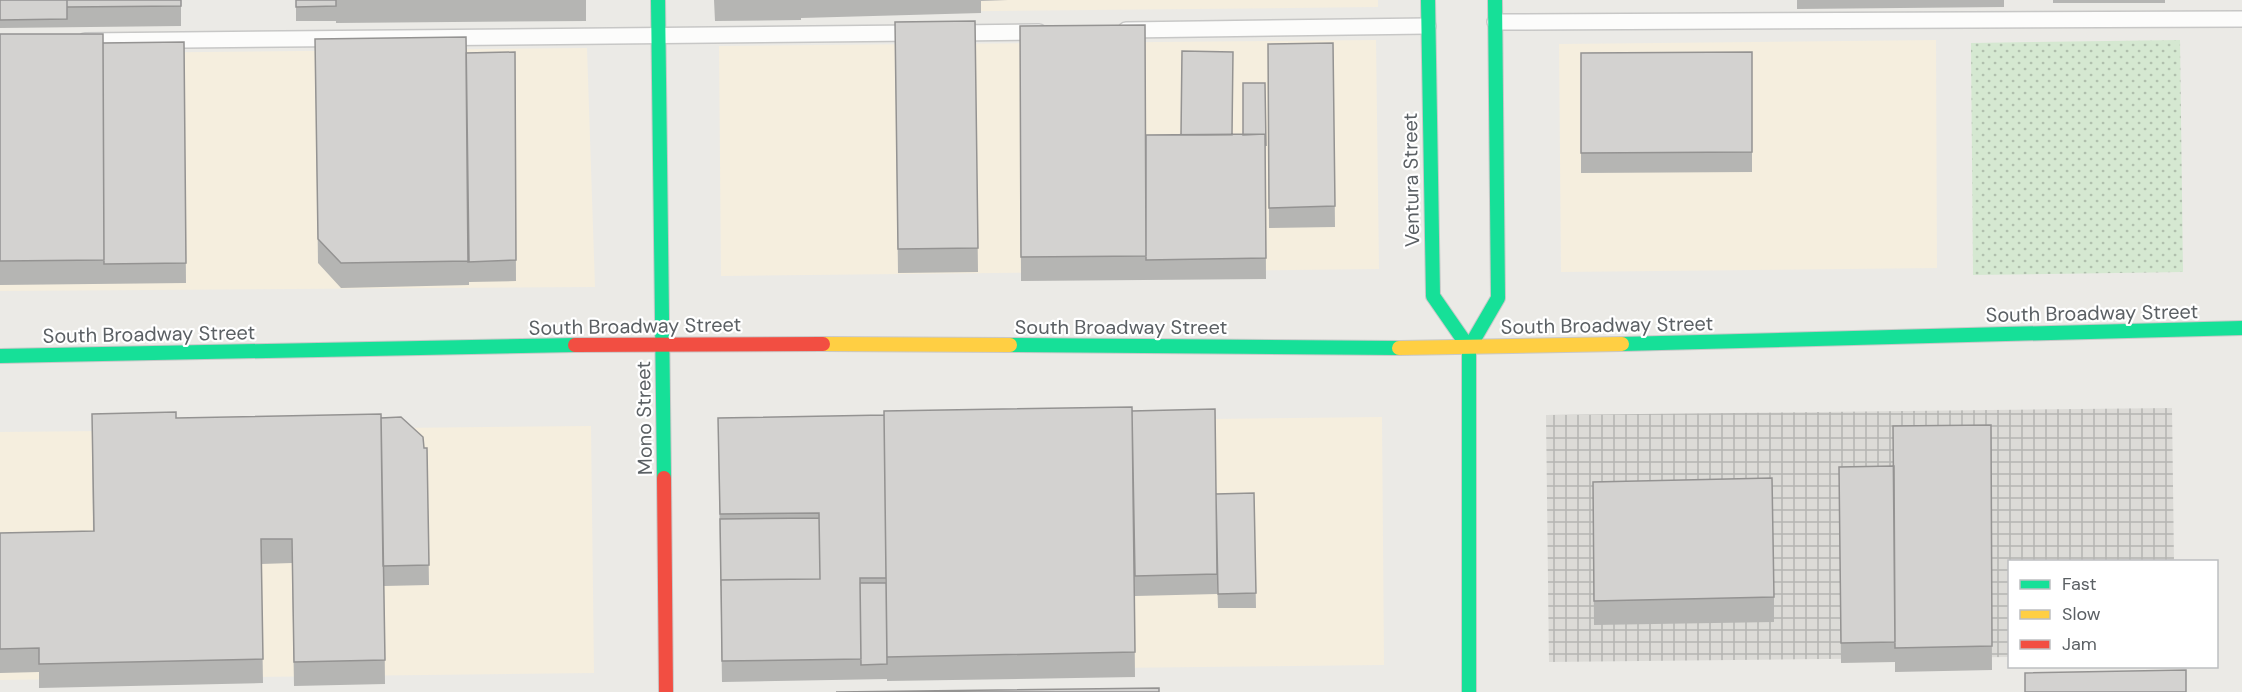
<svg xmlns="http://www.w3.org/2000/svg" width="2242" height="692" font-family="'DM Sans',sans-serif">
<style>
.commercial{fill:#f5eede}
.industrial{fill:url(#industrial-grid)}
.green{fill:url(#green-dots)}
.lines{fill:none;stroke-linecap:round;stroke-linejoin:round}
.lane-casing{stroke:#c7c7c6;stroke-width:18}
.fast-casing{stroke:#c8c8c8;stroke-width:16}
.slow-casing{stroke:#c8c8c8;stroke-width:16}
.jam-casing{stroke:#c8c8c8;stroke-width:16}
.lane{stroke:#fcfcfb;stroke-width:15}
.fast{stroke:#16e098;stroke-width:14}
.slow{stroke:#ffcf43;stroke-width:14}
.jam{stroke:#f24e42;stroke-width:14}
.wall{fill:#b5b5b3;fill-rule:evenodd}
.building{fill:#d3d2d0;stroke:#949392;stroke-width:1.5}
.labels{text-anchor:middle;dominant-baseline:central;stroke-width:4.5;stroke-linejoin:round;paint-order:stroke}
.street-label{font-size:20px;fill:#5b6064;stroke:#fff}
</style>
<defs>
<pattern id="industrial-grid" width="8" height="8" patternUnits="userSpaceOnUse" patternTransform="scale(1.5)"><rect width="8" height="8" fill="#dcdbd7"/><path d="M0 4h8M4 0v8" fill="none" stroke="#b5b5b2"/></pattern>
<pattern id="green-dots" width="8" height="8" patternUnits="userSpaceOnUse" patternTransform="scale(1.5)"><rect width="8" height="8" fill="#d5e8d1"/><path d="M2 2h.1M6 6h.1" fill="none" stroke="#b0bfad" stroke-width="1.8" stroke-linecap="round"/></pattern>
</defs>
<rect width="100%" height="100%" fill="#ebeae6"/>
<!-- commercial -->
<path class="commercial" d="M719 0H1378V7L719 14Z
M1376 40 1379 269 721 276 719 46Z
M1936 40 1937 268 1561 272 1559 44Z
M587 48 595 287 0 291V54Z
M1382 417 1384 665 725 672 970 422Z
M591 426 594 673 0 680V432Z"/>
<!-- industrial -->
<path class="industrial" d="M2172 408 2174 561 2010 562 2009 657 1549 662 1546 415Z"/>
<!-- green -->
<path class="green" d="M2180 40 2183 272 1973 275 1971 43Z"/>
<g class="lines">
<defs>
<path id="lane" d="M1495 22 2242 19
M1126 30 1428 26
M955 33 1039 32
M85 41 916 33"/>
<path id="fast" d="M658 0 664 478
M1428 0 1433 296 1469 348
M1622 344 2242 328
M1010 345 1399 348
M0 356 575 345
M1469 692V348L1498 298 1495 0"/>
<path id="slow" d="M823 344 1010 345
M1399 348 1622 344"/>
<path id="jam" d="M575 345 823 344
M664 478 666 692"/>
</defs>
<!-- lane casing -->
<use href="#lane" class="lane-casing"/>
<!-- fast casing -->
<use href="#fast" class="fast-casing"/>
<!-- slow casing -->
<use href="#slow" class="slow-casing"/>
<!-- jam casing -->
<use href="#jam" class="jam-casing"/>
<!-- lane -->
<use href="#lane" class="lane"/>
<!-- fast -->
<use href="#fast" class="fast"/>
<!-- slow -->
<use href="#slow" class="slow"/>
<!-- jam -->
<use href="#jam" class="jam"/>
</g>
<!-- wall -->
<path class="wall" d="M0 0H181V26L0 28Z
M296 0H586V21L336 23V21H296Z
M714 0H1008L981 1V13L801 18V20L715 21Z
M1797 0H2004V7L1797 9Z
M2053 0H2165V3H2053Z
M975 21 978 272 898 273 895 22Z
M1020 26 1146 135H1243L1265 83 1266 279 1021 281Z
M0 34 103 43 184 42 186 283 0 285Z
M315 39 466 53 515 52 516 281 469 282V285L341 288 318 263Z
M1333 43 1335 227 1269 228 1268 44Z
M1752 52V172L1581 173V53Z
M1132 411 1216 497 1254 493 1256 608H1218L1217 575V594L1135 596 1134 576 1135 677 887 681V679L722 682 718 418ZM885 513 886 622V583Z
M92 414 176 418H381L424 448H427L429 585 384 586 385 684 294 686 292 563 261 564 263 683 39 688V672L0 673V533L93 531Z
M1991 425 1992 670 1895 672V642V662L1841 663 1839 467 1894 466Z
M1593 506 1774 597V622L1594 625Z"/>
<!-- building -->
<path class="building" d="M0 0H67V19L0 20Z
M67 0H181V6L67 7Z
M296 0H336V6L296 7Z
M975 21 978 248 898 249 895 22Z
M1145 25 1146 256 1021 257 1020 26Z
M0 34H103L104 260 0 261Z
M466 37 469 261 341 263 318 239 315 39Z
M184 42 186 263 104 264 103 43Z
M1333 43 1335 206 1269 208 1268 44Z
M1182 51 1233 52 1232 135H1181Z
M515 52 516 260 468 262 466 53Z
M1752 52V152L1581 153V53Z
M1243 83H1265L1266 146 1265 134 1243 135Z
M1265 134 1266 258 1146 260V135Z
M1132 407 1135 652 887 657 884 411Z
M1215 409 1217 574 1135 576 1132 411Z
M176 412V418L381 414 385 660 294 662 292 539H261L263 659 39 664V648L0 649V533L94 531 92 414Z
M884 415 886 578H860L861 659 722 661 721 580 820 579 819 513 720 514 718 418Z
M401 417 423 437 424 448H427L429 565 383 566 381 418Z
M1991 425 1992 646 1895 648 1893 426Z
M1894 466 1895 642 1841 643 1839 467Z
M1772 478 1774 597 1594 601 1593 482Z
M1254 493 1256 593 1218 594 1216 494Z
M819 518 820 579 721 580V586L720 519Z
M860 583H886L887 664 861 665Z
M2186 670V692H2025V673Z
M1159 688V692H836Z"/>
<g class="labels">
<!-- street labels -->
<g class="street-label">
<text transform="translate(1411 180) rotate(-91)">Ventura Street</text>
<text transform="translate(2092 313) rotate(-1)">South Broadway Street</text>
<text transform="translate(1607 325) rotate(-1)">South Broadway Street</text>
<text transform="translate(635 326) rotate(-1)">South Broadway Street</text>
<text x="1121" y="327">South Broadway Street</text>
<text transform="translate(149 334) rotate(-1)">South Broadway Street</text>
<text transform="translate(644 418) rotate(-91)">Mono Street</text>
</g>
</g>
<!-- legend -->
<rect x="2008" y="560" width="210" height="108" fill="#ffffff" stroke="#bdbfc1" stroke-width="1.5"/>
<rect x="2020" y="580" width="30" height="9" fill="#16e098" stroke="#bdbfc1" stroke-width="1.5"/>
<text x="2062" y="590" font-size="18" fill="#5b6064">Fast</text>
<rect x="2020" y="610" width="30" height="9" fill="#ffcf43" stroke="#bdbfc1" stroke-width="1.5"/>
<text x="2062" y="620" font-size="18" fill="#5b6064">Slow</text>
<rect x="2020" y="640" width="30" height="9" fill="#f24e42" stroke="#bdbfc1" stroke-width="1.5"/>
<text x="2062" y="650" font-size="18" fill="#5b6064">Jam</text>
</svg>
